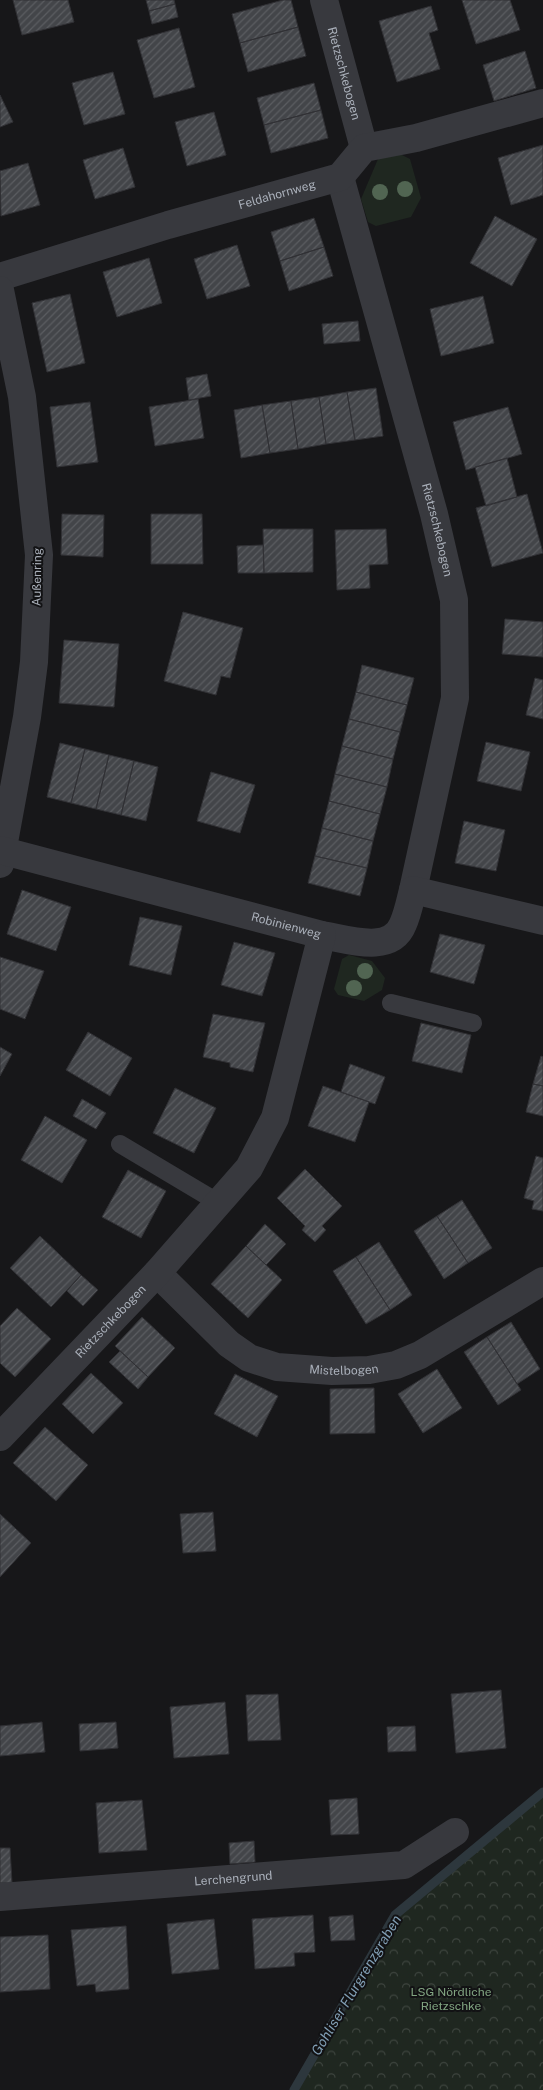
<svg xmlns="http://www.w3.org/2000/svg" width="543" height="2090" font-family="'Public Sans',sans-serif">
<style>
.grass{fill:#1f2720}
.forest{fill:url(#forest-crowns)}
.lines{fill:none;stroke-linecap:round;stroke-linejoin:round}
.stream{stroke:#2d373d;stroke-width:9}
.building{fill:url(#building-hatch);stroke:#313135}
.lane{stroke:#38393e;stroke-width:18}
.street{stroke:#38393e;stroke-width:28}
.tree{fill:#516552}
.labels{text-anchor:middle;dominant-baseline:central;stroke-width:4;stroke-linejoin:round;paint-order:stroke}
.street-label{font-size:12px;fill:#a9afb9;stroke:#121214}
.park-label{font-size:12px;fill:#81a481;stroke:#121214}
.water-label{font-size:14px;font-style:italic;fill:#819eb4;stroke:#121214}
</style>
<defs>
<pattern id="forest-crowns" width="20" height="18" patternUnits="userSpaceOnUse" patternTransform="scale(1.25)"><rect width="20" height="18" fill="#1f2720"/><path d="M2 6a3 3 0 1 1 6 0M12 15a3 3 0 1 1 6 0" fill="none" stroke="#3d443e"/></pattern>
<pattern id="building-hatch" width="6" height="6" patternUnits="userSpaceOnUse" patternTransform="scale(1.25)"><rect width="6" height="6" fill="#434549"/><path d="M-1 1l2-2M0 6l6-6M5 7l2-2" fill="none" stroke="#5b5d61"/></pattern>
</defs>
<rect width="100%" height="100%" fill="#171719"/>
<!-- grass -->
<path class="grass" d="M392 150 410 159 421 198 411 217 376 226 368 222 361 199 381 152Z
M349 955 372 961 385 978 382 990 364 1001 338 995 334 989 342 959Z"/>
<!-- forest -->
<path class="forest" d="M543 1793V2090H294L395 1915Z"/>
<g class="lines">
<!-- stream -->
<path class="stream" d="M294 2090 395 1915 543 1792"/>
</g>
<!-- building -->
<path class="building" d="M13 0H68L74 22 22 35Z
M146 0H174L175 4 149 11Z
M283 0H291L298 27 240 43 232 14Z
M462 0H510L520 30 476 44Z
M175 4 178 17 152 24 149 11Z
M431 6 438 30 429 33 440 69 397 82 379 21Z
M298 27 306 56 248 72 240 43Z
M179 28 195 87 154 98 137 40Z
M525 51 536 88 494 101 483 65Z
M113 72 125 114 84 125 72 83Z
M314 83 321 110 264 125 257 98Z
M0 95 13 122 0 127Z
M321 110 328 138 271 153 264 125Z
M214 112 226 155 187 166 175 122Z
M543 145V195L511 205 498 158Z
M123 148 135 187 95 199 83 160Z
M28 163 40 205 1 216 0 171Z
M495 216 537 239 512 286 470 263Z
M314 218 324 247 280 261 271 232Z
M237 245 250 286 207 299 194 259Z
M324 247 333 276 289 291 280 261Z
M149 258 162 303 117 317 103 272Z
M70 294 85 363 47 372 32 303Z
M483 296 494 343 441 356 430 309Z
M358 321 360 341 324 344 322 324Z
M207 374 211 396 189 400 186 378Z
M376 388 383 436 355 440 347 392Z
M347 392 355 440 326 444 319 397Z
M319 397 326 444 298 449 291 401Z
M198 399 204 438 155 446 149 407Z
M291 401 298 449 270 453 262 405Z
M90 402 98 462 57 467 50 407Z
M262 405 270 453 241 458 234 410Z
M508 407 522 454 466 470 453 422Z
M507 458 517 497 486 506 475 467Z
M527 494 543 553 492 567 476 508Z
M62 514 104 515 103 557 61 555Z
M151 514H202L203 564H151Z
M263 529H313V572L264 573Z
M386 529 388 564 369 565 370 588 337 590 335 530Z
M263 545 264 573H238L237 546Z
M183 612 243 628 230 678 221 676 216 695 164 681Z
M505 619 543 622V657L502 654Z
M64 640 119 644 114 707 59 703Z
M362 665 414 678 407 705 356 692Z
M535 678 543 680V719L526 715Z
M356 692 407 705 400 732 349 719Z
M349 719 400 732 393 759 342 746Z
M486 742 530 752 521 791 477 781Z
M60 743 85 749 71 803 47 797Z
M342 746 393 759 387 787 335 774Z
M85 749 109 755 96 809 71 803Z
M109 755 134 761 121 815 96 809Z
M134 761 158 767 146 821 121 815Z
M211 772 255 785 240 833 197 821Z
M335 774 387 787 380 814 329 801Z
M329 801 380 814 373 841 322 828Z
M464 821 505 830 496 871 455 863Z
M322 828 373 841 367 868 315 856Z
M315 856 367 868 360 896 308 883Z
M22 890 71 907 56 951 7 934Z
M140 917 182 926 171 975 129 965Z
M440 934 485 945 474 984 430 972Z
M234 942 275 953 262 996 221 985Z
M0 957 44 971 25 1019 0 1009Z
M213 1014 265 1023 253 1072 230 1067V1063L203 1057Z
M421 1023 471 1035 462 1073 412 1061Z
M88 1032 132 1058 110 1096 66 1070Z
M0 1047 12 1054 0 1076Z
M541 1056 543 1057V1086L533 1084Z
M350 1064 385 1077 375 1104 341 1092Z
M533 1084 543 1086V1116L526 1112Z
M323 1086 369 1102 355 1142 308 1126Z
M175 1088 216 1108 194 1153 153 1133Z
M82 1099 106 1113 96 1129 73 1116Z
M45 1116 87 1140 62 1183 21 1160Z
M536 1156 543 1158V1211L532 1209 534 1201 524 1198Z
M305 1169 342 1206 322 1226 326 1230 315 1242 302 1230 305 1226 277 1198Z
M128 1170 166 1191 141 1238 102 1217Z
M462 1200 492 1248 468 1263 437 1216Z
M437 1216 468 1263 444 1279 414 1231Z
M265 1224 286 1244 266 1265 246 1246Z
M40 1236 81 1275 51 1307 10 1268Z
M379 1242 412 1295 390 1310 356 1257Z
M246 1246 282 1280 248 1318 211 1284Z
M356 1257 390 1310 366 1324 333 1271Z
M81 1275 98 1290 83 1306 67 1291Z
M17 1308 51 1339 15 1377 0 1363V1326Z
M142 1317 175 1348 148 1377 115 1346Z
M511 1322 540 1369 517 1384 487 1337Z
M487 1337 521 1390 498 1405 464 1352Z
M120 1351 148 1377 138 1389 109 1362Z
M437 1369 462 1408 423 1433 398 1394Z
M91 1373 123 1403 93 1434 62 1404Z
M235 1374 278 1396 257 1437 214 1414Z
M374 1388 375 1433 330 1434V1389Z
M45 1427 88 1465 56 1501 13 1463Z
M213 1512 216 1551 183 1553 180 1514Z
M0 1514 31 1543 0 1577Z
M501 1690 506 1748 456 1753 451 1694Z
M278 1694 281 1740 248 1741 246 1695Z
M225 1702 229 1754 174 1758 170 1707Z
M42 1722 45 1752 0 1756V1726Z
M116 1722 118 1748 80 1751 79 1724Z
M415 1726 416 1751 388 1752 387 1727Z
M357 1798 359 1834 331 1835 329 1800Z
M142 1800 147 1850 99 1853 96 1803Z
M254 1841 255 1862 230 1864 229 1843Z
M0 1848H10L12 1883H0Z
M313 1915 315 1952 294 1953 295 1966 255 1969 252 1919Z
M353 1915 355 1940 331 1941 329 1917Z
M214 1919 219 1969 172 1974 167 1924Z
M126 1926 129 1989 96 1992 95 1984 77 1986 71 1930Z
M48 1935 50 1989 0 1992V1937Z"/>
<g class="lines">
<!-- lane -->
<path class="lane" d="M391 1003 473 1023
M120 1144 219 1203"/>
<!-- street -->
<g class="street">
<path id="s1" d="M324 0 364 148"/>
<path id="s2" d="M340 177 434 514 454 600 455 698 413 890"/>
<path id="s3" d="M0 277 168 225 340 177 364 148 416 138 543 103"/>
<path d="M0 290 22 397 39 555 34 662 27 717 0 864"/>
<path id="s4" d="M0 850 322 935C347 939 391 955 403 924 408 913 410 901 413 890L543 921"/>
<path id="s5" d="M157 1273 229 1344 249 1358 277 1367 332 1371 369 1370 396 1365 420 1355 543 1281"/>
<path id="s6" d="M0 1437 157 1273 249 1168 275 1118 322 935"/>
<path id="s7" d="M0 1897 404 1865 455 1832"/>
</g>
</g>
<!-- trees -->
<g class="tree">
<circle cx="405" cy="189" r="8"/>
<circle cx="380" cy="192" r="8"/>
<circle cx="365" cy="971" r="8"/>
<circle cx="354" cy="988" r="8"/>
</g>
<g class="labels">
<!-- street labels -->
<g class="street-label">
<text stroke="none"><textPath href="#s1" startOffset="76">Rietzschkebogen</textPath></text>
<text stroke="none"><textPath href="#s3" startOffset="289">Feldahornweg</textPath></text>
<text stroke="none"><textPath href="#s2" startOffset="366">Rietzschkebogen</textPath></text>
<text transform="translate(37 577) rotate(-89)">Außenring</text>
<text stroke="none"><textPath href="#s4" startOffset="296">Robinienweg</textPath></text>
<text stroke="none"><textPath href="#s6" startOffset="160">Rietzschkebogen</textPath></text>
<text stroke="none"><textPath href="#s5" startOffset="222">Mistelbogen</textPath></text>
<text stroke="none"><textPath href="#s7" startOffset="234">Lerchengrund</textPath></text>
</g>
<!-- park labels -->
<g class="park-label">
<text x="451" y="1992">LSG Nördliche<tspan x="451" dy="14">Rietzschke</tspan></text>
</g>
<!-- water labels -->
<g class="water-label">
<text transform="translate(356 1985) rotate(-59)">Gohliser Flurgrenzgraben</text>
</g>
</g>
</svg>
